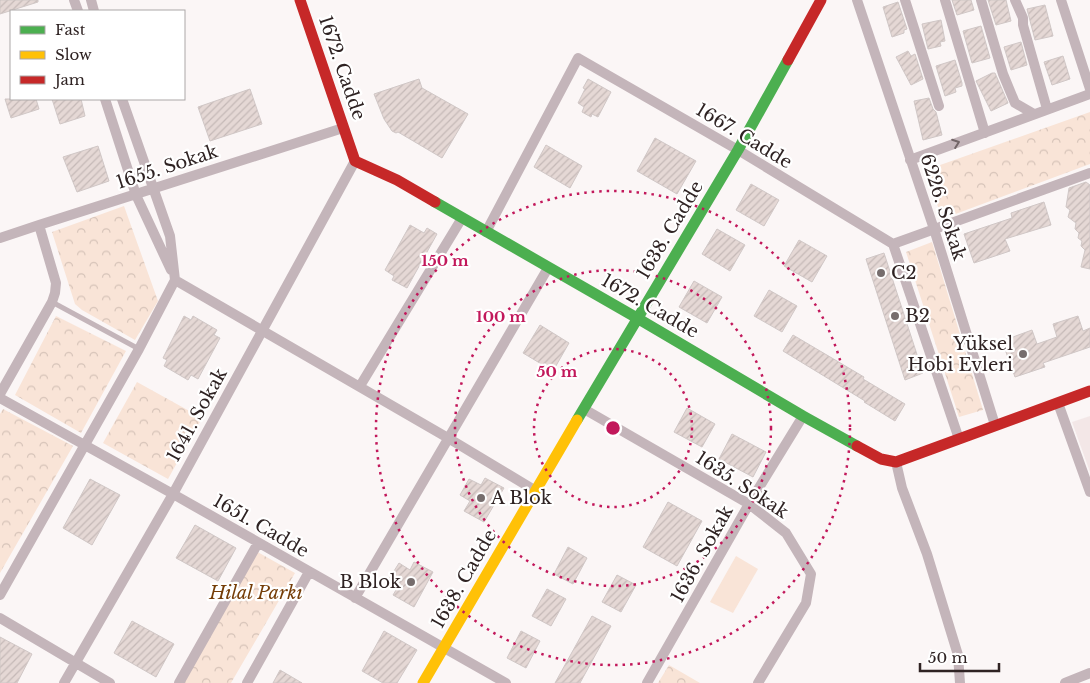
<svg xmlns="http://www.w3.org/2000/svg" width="1090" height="683" font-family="'Libre Baskerville',serif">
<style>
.built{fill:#f3e7e7}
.forest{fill:url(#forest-crowns)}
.pitch{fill:#f9e4d7}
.building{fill:url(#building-hatch);stroke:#d0c7c6}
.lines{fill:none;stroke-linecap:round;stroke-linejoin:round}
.lane{stroke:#c4b5ba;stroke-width:5}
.street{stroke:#c4b5ba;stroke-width:10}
.fast{stroke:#4caf50;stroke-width:11}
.slow{stroke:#ffc107;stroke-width:11}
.jam{stroke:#c62828;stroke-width:11}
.oneway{stroke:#726567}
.ring{fill:none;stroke:#c2185b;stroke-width:2.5;stroke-dasharray:2.5 5}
.poi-dot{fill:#766d6d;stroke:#fff;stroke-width:2}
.labels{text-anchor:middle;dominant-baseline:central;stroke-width:4.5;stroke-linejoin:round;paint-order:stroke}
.street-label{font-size:18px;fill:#2f2323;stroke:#fff}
.poi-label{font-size:18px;fill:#2f2323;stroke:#fff;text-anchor:start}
.park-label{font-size:18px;font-style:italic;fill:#753d07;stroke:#fff}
.centre{fill:#c2185b;stroke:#fff;stroke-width:2.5}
.ring-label{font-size:15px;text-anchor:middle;font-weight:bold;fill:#c2185b;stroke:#fff;stroke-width:4.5;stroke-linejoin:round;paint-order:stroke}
</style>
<defs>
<pattern id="forest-crowns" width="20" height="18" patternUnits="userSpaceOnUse" patternTransform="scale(1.25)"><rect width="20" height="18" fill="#f9e4d7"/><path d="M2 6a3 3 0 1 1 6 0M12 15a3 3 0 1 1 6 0" fill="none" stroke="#d6c3b8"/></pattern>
<pattern id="building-hatch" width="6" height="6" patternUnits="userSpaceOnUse" patternTransform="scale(1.25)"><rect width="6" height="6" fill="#e5d8d5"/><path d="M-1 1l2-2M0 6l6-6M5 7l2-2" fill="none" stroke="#c5b9b7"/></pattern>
</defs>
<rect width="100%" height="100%" fill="#fbf6f6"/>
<!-- built -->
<path class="built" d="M1090 416V472L1072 422Z"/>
<!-- forest -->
<path class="forest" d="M1090 112V164L942 219 926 170Z
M124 206 158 301 135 340 82 310 75 304 52 232Z
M932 242 983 410 959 417 906 252Z
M56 316 126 351 81 433 15 395Z
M137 382 202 418 168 479 103 443Z
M3 409 73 446 0 573V414Z
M254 550 295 573 231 683H179Z
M669 665 700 683H658Z"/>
<!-- pitch -->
<path class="pitch" d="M736 556 758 569 733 613 710 602Z"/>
<!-- building -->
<path class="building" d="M0 0H38V2L0 14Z
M952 0H971L974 10 957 15Z
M988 0H1006L1011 21 996 25Z
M898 2 907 29 904 30V33L892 37 883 7Z
M1045 5 1053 36 1035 40 1027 9Z
M941 20 945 41 940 42 941 46 928 49 922 24Z
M981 26 990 58 972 63 963 31Z
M1021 42 1027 65 1011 70 1004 47Z
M908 51 911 56 915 54 923 79 911 85 896 57Z
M1063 56 1070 79 1052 85 1044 62Z
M955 60 962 83V86L955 88 956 92 945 96 936 66Z
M992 73H995L1008 103 991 111 976 81Z
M419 79 422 88 468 114 442 158 398 132 396 133 392 131 384 119 374 94Z
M588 79 611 92 598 117 592 114 591 117 582 112 584 107 578 103 585 89 583 88Z
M250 89 262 124 210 141 198 107Z
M929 98 933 109 936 112 942 135 923 140 914 101Z
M5 99H36L39 109 11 118Z
M52 99H81L85 116 60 124Z
M655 138 696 161 677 194 637 171Z
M546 145 582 166 570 188 534 167Z
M98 146 109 181 77 192 63 157Z
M1086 182 1090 185V269L1081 267 1085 250 1081 246 1082 241 1078 238 1079 233 1075 229 1076 223 1068 217 1070 210 1066 207 1069 188Z
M751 184 779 200 764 226 736 210Z
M1044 202 1051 225 1005 239 1010 251 974 263 964 234 1012 218 1011 213Z
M410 225 424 233 427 228 437 234 407 288 392 280 394 276 385 270Z
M717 229 745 245 730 271 702 254Z
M799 240 827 256 812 282 784 266Z
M884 253 923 373 905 380 866 259Z
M694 281 722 297 707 323 679 307Z
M769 290 797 306 782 332 754 316Z
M184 316 191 320 193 316 217 330 214 335 220 338 198 379 191 375 188 380 164 366 167 360 163 358Z
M1078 316 1083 331 1090 328V347L1043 363 1045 367 1015 377 1002 341 1032 330 1037 344 1057 337 1053 324Z
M540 325 569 343 553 371 523 353Z
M793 335 864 377 863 379 905 404 895 421 864 402 865 401 783 351Z
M687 408 715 424 702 447 674 432Z
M732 434 766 452 753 477 719 459Z
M485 478 504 488 484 522 464 511 470 501 460 495 469 479 481 485Z
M90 479 120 495 92 545 63 528Z
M668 502 702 521 677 566 643 547Z
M195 525 236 548 218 581 176 558Z
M568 547 587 558 573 584 554 574Z
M414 562 433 572 414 607 393 595 399 585 389 579 399 563 410 570Z
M617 575 636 585 621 612 602 602Z
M547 589 566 599 551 626 532 616Z
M592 616 611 626 597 652 580 683H555Z
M132 621 174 644 156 677 114 653Z
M384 631 417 650 397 683H383L362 671Z
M521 631 540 641 526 668 507 658Z
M0 637 32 654 17 683H0Z
M280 670 302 683H273Z"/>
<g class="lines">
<!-- lane -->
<path class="lane" d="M52 302 139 349"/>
<!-- street -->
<path class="street" d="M74 0 78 11
M91 0 94 11
M857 0 934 229 995 425
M905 0 939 106
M945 0 985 133
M981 0 1003 74 1015 103 1034 114
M1015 0 1023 18V25L1047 109
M1061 0 1090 89
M105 99 136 195 171 270
M910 160 1090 94
M486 232 578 58 738 150 893 244
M0 238 39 225 343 128
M893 244 1090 173
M893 244 959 439
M175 280 448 438 536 491
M360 386 462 218
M0 394 52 302 55 293 56 283 39 225
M0 398 173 494 506 683
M1058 403 1090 492
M584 409 749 504 786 533 811 574 806 603 758 683
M896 462 902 488 927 554 958 655 960 683
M0 595 139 349 175 280 170 236 122 99
M355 598 548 268
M0 618 110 683
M64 683 173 494 355 161
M179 683 258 543
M247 683 309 572
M647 683 749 504 803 416
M1065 683 1090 673"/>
<!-- fast -->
<path class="fast" d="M435 202 637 318 803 416 857 446
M577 420 738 150 788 60"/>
<!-- slow -->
<path class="slow" d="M423 683 577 420"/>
<!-- jam -->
<path class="jam" d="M300 0 355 161 397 180 435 202
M788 60 821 0
M857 446 881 459 896 462 1090 391"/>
</g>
<!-- one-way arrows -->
<defs><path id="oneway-chevron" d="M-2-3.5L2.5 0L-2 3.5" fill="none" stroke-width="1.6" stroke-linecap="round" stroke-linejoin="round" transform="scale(1.25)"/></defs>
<use class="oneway" href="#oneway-chevron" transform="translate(956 143) rotate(-20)"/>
<!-- distance rings -->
<g class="ring">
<circle cx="613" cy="428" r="79"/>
<circle cx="613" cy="428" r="158"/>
<circle cx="613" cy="428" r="237"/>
</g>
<!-- markers -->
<g class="poi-dot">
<circle cx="881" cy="273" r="5"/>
<circle cx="895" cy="316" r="5"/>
<circle cx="1023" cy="354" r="5"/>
<circle cx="481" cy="498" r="5"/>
<circle cx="411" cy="582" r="5"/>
</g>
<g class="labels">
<!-- street labels -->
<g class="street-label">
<text transform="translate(342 68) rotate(71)">1672. Cadde</text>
<text transform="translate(744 136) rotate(31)">1667. Cadde</text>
<text transform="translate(167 167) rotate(-18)">1655. Sokak</text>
<text transform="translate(943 207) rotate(72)">6226. Sokak</text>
<text transform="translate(670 230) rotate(-59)">1638. Cadde</text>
<text transform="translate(650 306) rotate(30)">1672. Cadde</text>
<text transform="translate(197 415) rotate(-61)">1641. Sokak</text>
<text transform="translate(742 485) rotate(33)">1635. Sokak</text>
<text transform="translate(261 526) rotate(30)">1651. Cadde</text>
<text transform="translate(702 554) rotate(-61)">1636. Sokak</text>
<text transform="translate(464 579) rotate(-60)">1638. Cadde</text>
</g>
<!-- poi labels -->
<g class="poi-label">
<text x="891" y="273">C2</text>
<text x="905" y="316">B2</text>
<text x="1013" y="344" text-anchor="end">Yüksel<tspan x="1013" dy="21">Hobi Evleri</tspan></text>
<text x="491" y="498">A Blok</text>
<text x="401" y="582" text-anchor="end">B Blok</text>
</g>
<!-- park labels -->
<g class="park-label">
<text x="256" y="593">Hilal Parkı</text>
</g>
</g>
<circle cx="613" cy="428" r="8" class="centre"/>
<g class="ring-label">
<text x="445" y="266">150 m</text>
<text x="501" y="322">100 m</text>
<text x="557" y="377">50 m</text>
</g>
<!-- legend -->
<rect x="10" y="10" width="175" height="90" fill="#ffffff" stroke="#aca7a7"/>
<rect x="20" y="26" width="25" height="8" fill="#4caf50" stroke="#aca7a7"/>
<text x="55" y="35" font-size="15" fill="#2f2323">Fast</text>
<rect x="20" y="51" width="25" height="8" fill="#ffc107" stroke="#aca7a7"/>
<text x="55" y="60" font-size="15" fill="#2f2323">Slow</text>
<rect x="20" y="76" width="25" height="8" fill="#c62828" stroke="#aca7a7"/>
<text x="55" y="85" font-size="15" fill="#2f2323">Jam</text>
<!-- scale -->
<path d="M920 663v8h79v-8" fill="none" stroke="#2f2323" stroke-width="2.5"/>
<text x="928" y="663" font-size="15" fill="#2f2323" stroke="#ffffff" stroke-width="4" paint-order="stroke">50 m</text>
</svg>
